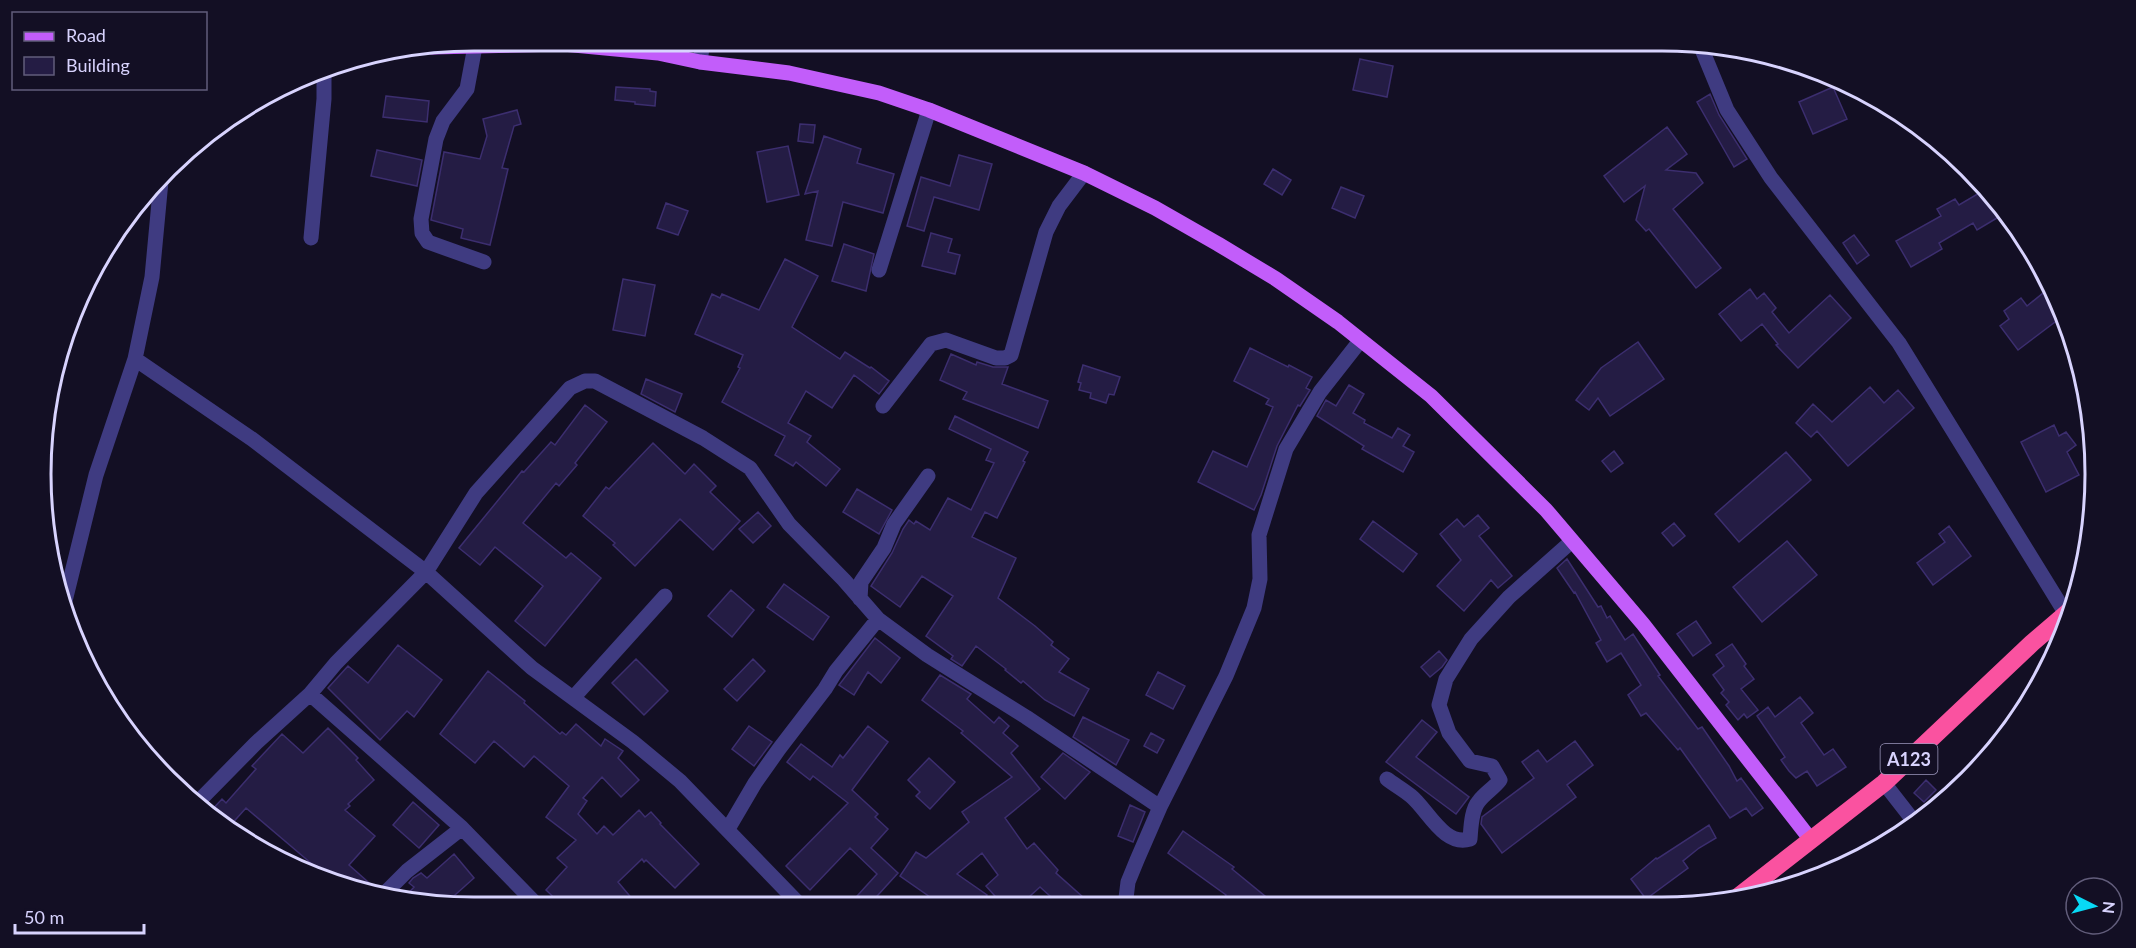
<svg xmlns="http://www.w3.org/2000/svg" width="2136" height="948" font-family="Lato,sans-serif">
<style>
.building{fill:#241c44;stroke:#3c2e6f;stroke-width:1.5}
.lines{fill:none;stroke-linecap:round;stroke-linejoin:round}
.minor{stroke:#3f3b81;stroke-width:15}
.major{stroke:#c25dfa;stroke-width:15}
.highway{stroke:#fa52a0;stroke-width:18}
.labels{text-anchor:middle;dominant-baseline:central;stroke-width:6;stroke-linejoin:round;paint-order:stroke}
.shield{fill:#130f24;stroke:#9d98bd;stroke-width:1.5}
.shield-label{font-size:18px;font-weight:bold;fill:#d8d3fe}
.rim{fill:none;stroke:#d8d3fe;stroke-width:3}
</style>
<rect width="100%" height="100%" fill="#130f24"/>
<!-- building -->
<path class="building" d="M1360 59 1393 66 1387 97 1353 90Z
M616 87 650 89V91L656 92 655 106 635 104V102L615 100Z
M1833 87 1847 119 1813 134 1799 102Z
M1710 94 1719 115 1747 159 1734 167 1697 102Z
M386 96 429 101 427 122 383 117Z
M517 110 521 124 514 126 502 168 508 169 490 245 461 238 463 229 431 220 444 152 480 159 487 136 483 119Z
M800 124 815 125 813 143 798 141Z
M1667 127 1687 154 1666 170 1696 173 1703 183 1673 209 1721 268 1696 288 1649 229 1646 231 1636 220 1645 186 1624 202 1604 176Z
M824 136 861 149 857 163 894 174 883 213 843 202 832 246 806 240 818 191 805 194Z
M788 146 799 195 767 202 757 152Z
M377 150 422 160 417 186 371 176Z
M959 155 992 164 979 210 934 197 924 231 907 226 921 177 950 186Z
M1273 169 1291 180 1282 195 1264 184Z
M1341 187 1364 196 1355 218 1332 208Z
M1986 189 2007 212 1977 230 1973 223 1939 243 1942 249 1911 267 1896 241 1941 216 1937 209 1955 199 1959 205Z
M666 203 688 211 678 235 657 228Z
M931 233 952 239 948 252 960 255 955 274 922 266Z
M1854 235 1869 255 1857 264 1843 243Z
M844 244 874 254 866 291 832 281Z
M785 259 818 276 792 327 840 359 845 352 870 368 871 367 889 381 879 394 854 375 832 408 806 391 788 423 811 436 807 442 840 469 826 486 796 462 793 466 775 455 785 436 722 402 740 368 738 367 743 355 695 334 712 294 720 298 722 294 759 310Z
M623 279 655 285 645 336 613 330Z
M1750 289 1757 299 1764 293 1776 308 1772 312 1789 333 1830 295 1851 318 1798 368 1776 345 1778 344 1762 324 1741 341 1719 314Z
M2048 289 2059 303 2063 316 2018 350 2000 326 2009 319 2004 311 2021 298 2027 306Z
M1638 342 1664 379 1610 416 1598 398 1589 410 1576 400 1601 368Z
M1250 348 1288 367 1289 365 1312 377 1306 388 1310 390 1300 406 1298 405 1277 446 1261 495 1254 510 1198 482 1213 451 1247 467 1273 407 1266 404 1269 399 1234 381Z
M951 354 976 365 977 362 993 367H1008L1002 384 1048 401 1038 428 963 399 967 392 940 380Z
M1083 365 1120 377 1114 395 1109 394 1106 403 1090 398 1091 393 1079 390 1081 383 1078 382Z
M646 379 682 394 675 412 641 394Z
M1349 385 1364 394 1353 413 1365 420 1364 423 1392 438 1398 428 1410 435 1403 446 1414 452 1403 472 1362 449 1364 446 1317 416 1326 400 1336 406Z
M1870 387 1884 403 1898 390 1914 408 1848 466 1817 431 1811 437 1796 423 1813 404 1832 422Z
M585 405 607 422 575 463 577 465 559 486 556 483 523 523 566 558 571 553 601 578 545 646 515 621 543 586 495 547 480 565 459 548 522 471 524 472 551 442 555 445Z
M955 416 1028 452 1023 461 1025 462 997 518 985 512 972 537 1016 558 998 598 1035 626 1053 642 1051 645 1069 659 1059 672 1089 689 1074 716 1045 700 1023 681 1021 683 1005 670 1006 669 976 646 962 666 951 659 953 656 926 636 953 596 922 576 900 607 871 586 892 553 903 529 909 520 914 524 916 521 930 530 948 498 971 510 994 463 986 460 991 449 949 429Z
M2054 425 2059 436 2066 432 2076 445 2067 452 2079 475 2046 492 2021 442Z
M653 443 685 474 694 464 716 486 710 492 740 521 713 550 680 519 635 566 613 545 615 543 583 516 606 487 609 489Z
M1614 451 1623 463 1611 472 1602 461Z
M1786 452 1811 480 1739 542 1715 514Z
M857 489 892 510 879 534 843 512Z
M758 512 771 526 753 543 739 529Z
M1478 515 1489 528 1479 536 1512 576 1498 588 1491 580 1464 611 1437 586 1461 560 1440 534 1457 519 1464 527Z
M1373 521 1417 554 1403 572 1360 539Z
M1674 523 1685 536 1673 546 1662 533Z
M1949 526 1971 556 1933 585 1917 563 1945 542 1939 534Z
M1787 541 1817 575 1762 622 1733 587Z
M1567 559 1598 607 1601 606 1607 618 1610 616 1625 640 1633 634 1660 675 1658 676 1698 729 1702 727 1729 766 1737 781 1741 778 1763 808 1752 816 1746 808 1730 818 1680 748 1678 750 1646 713 1641 716 1628 695 1641 685 1621 653 1607 662 1596 643 1601 640 1575 592 1574 593 1557 568Z
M784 584 829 617 813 640 767 607Z
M731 590 754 610 732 637 708 616Z
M1696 621 1711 643 1693 656 1677 634Z
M875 638 900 658 881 683 868 672 854 695 839 685Z
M1732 644 1746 664 1744 666 1754 679 1741 689 1758 710 1747 718 1744 714 1738 720 1726 705 1729 702 1721 693 1724 690 1713 675 1724 666 1716 655Z
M398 645 442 680 414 717 407 711 380 740 328 688 348 666 368 683Z
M1439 651 1447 660 1442 667 1430 677 1421 667Z
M636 659 668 691 644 715 612 683Z
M753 659 765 671 737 701 724 689Z
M488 671 525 701 524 703 560 734 562 732 566 735 576 724 601 746 605 739 623 751 618 758 639 780 621 797 602 777 583 798 587 801 578 814 597 834 604 826 613 835 639 810 645 817 651 812 661 823 660 824 699 864 675 888 646 860 644 862 642 859 618 882 639 907H564L546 890 567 867 557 858 576 840 546 817 569 786 534 756 524 767 494 741 475 763 440 734Z
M1158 672 1185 686 1173 709 1146 695Z
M940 675 971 694 967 699 994 723 999 717 1009 726 1003 733 1018 746 1011 753 1040 789 1005 818 1027 849 1034 843 1058 870 1056 873 1093 906H1061L1040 887 1019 906H1004L986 886 998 875 982 853 957 874 987 895 980 906H943L900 876 916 852 926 858 969 822 962 812 1012 777 961 733 963 731 922 700Z
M1800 697 1813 713 1801 723 1824 755 1833 749 1846 767 1817 786 1807 771 1796 778 1789 771 1781 760 1785 757 1757 716 1768 707 1775 717Z
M1083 717 1129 740 1116 765 1073 737Z
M1422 720 1437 732 1416 757 1469 797 1456 814 1386 762Z
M749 726 772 742 754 766 732 749Z
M868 726 888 742 852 790 878 814 875 817 888 829 871 848 898 873 868 906H848L877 874 850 848 810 890 786 866 848 803 813 776 810 780 787 762 801 744 832 767 840 755 843 758Z
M328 728 358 758 356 760 374 780 348 804 350 806 345 810 375 836 349 865 376 889V891L334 884 312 874 314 872 309 868 312 864 246 808 228 828 208 814 222 799 226 803 256 769 252 766 282 734 303 753Z
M1151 733 1164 740 1157 753 1144 746Z
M1575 741 1593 765 1567 785 1576 797 1502 853 1481 824 1482 817 1534 778 1522 762 1538 750 1547 762Z
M1063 753 1090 772 1065 799 1041 777Z
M929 758 955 782 930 809 916 796 920 792 908 780Z
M1926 780 1936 790 1924 802 1914 793Z
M413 802 439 825 419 848 393 825Z
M1130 805 1145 812 1133 842 1118 836Z
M1709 825 1716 838 1699 848 1683 861 1688 868 1646 899 1631 879 1656 858 1657 859Z
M1183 831 1234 867 1232 869 1276 905H1235L1225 897 1226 895 1168 853Z
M454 854 474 878 446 903 406 896 414 887 409 883 413 878 421 873 427 878Z"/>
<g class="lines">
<!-- minor -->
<path class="minor" d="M476 41 467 89 443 121 436 139 421 219 422 233 428 242 484 262
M1701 47 1727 110 1771 178 1899 343 2066 614
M700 62 703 41
M311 238 324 99V68
M879 270 929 110
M135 359 252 439 426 572 532 668 633 742 680 781 802 907
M883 406 931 344 946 340 996 358H1005L1011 355 1046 232 1059 206 1084 173
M860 599 861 582 884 548 894 524 928 476
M65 601 96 475 135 359 152 277 161 181
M310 694 462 828 539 907
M573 698 665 596
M1387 779C1395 785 1404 790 1411 796 1428 810 1444 847 1470 839 1471 828 1471 810 1479 801 1485 793 1494 788 1500 780L1492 766 1470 761 1449 733 1439 705 1446 679 1471 639 1509 597 1572 541
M1884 783 1916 824
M195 805 256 743 310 694 336 663 426 572 476 493 570 388 585 381H595L703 438 750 468 789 524 844 580 878 619 927 655 1026 717 1160 807
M728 829 755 783 779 749 825 689 836 671 878 619
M385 893 407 871 462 828
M1125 906 1128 882 1137 860 1160 807 1226 676 1254 608 1260 579 1259 535 1286 449 1320 392 1360 341"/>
<!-- major -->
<path class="major" d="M432 47 563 44 658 53 700 62 789 73 879 93 929 110 1084 173 1155 208 1218 244 1276 279 1338 322 1431 396 1546 510 1643 624 1811 840"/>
<!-- highway -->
<path class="highway" d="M1734 900 1884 783 2032 643 2074 607"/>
</g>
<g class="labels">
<!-- shield labels -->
<rect class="shield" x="1880.5" y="744" width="57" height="30" rx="4.5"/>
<g class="shield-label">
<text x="1909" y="759">A123</text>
</g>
</g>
<!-- crop -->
<path d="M0 0H2136V948H0ZM474 51H1662A423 423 0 0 1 2085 474V474A423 423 0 0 1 1662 897H474A423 423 0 0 1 51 474V474A423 423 0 0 1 474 51Z" fill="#130f24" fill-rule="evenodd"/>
<path class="rim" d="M474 51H1662A423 423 0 0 1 2085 474V474A423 423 0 0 1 1662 897H474A423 423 0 0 1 51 474V474A423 423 0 0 1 474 51Z"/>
<!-- legend -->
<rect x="12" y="12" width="195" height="78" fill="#130f24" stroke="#625d7b" stroke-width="1.5"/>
<rect x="24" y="32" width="30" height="9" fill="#c25dfa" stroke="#625d7b" stroke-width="1.5"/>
<text x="66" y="42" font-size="18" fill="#d8d3fe">Road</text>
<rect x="24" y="57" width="30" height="18" fill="#241c44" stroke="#625d7b" stroke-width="1.5"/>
<text x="66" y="72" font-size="18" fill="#d8d3fe">Building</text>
<!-- north arrow -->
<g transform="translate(2094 906) rotate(96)"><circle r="28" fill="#130f24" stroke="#625d7b" stroke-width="1.5"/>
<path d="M0-4.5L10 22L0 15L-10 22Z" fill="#08d9f5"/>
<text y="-9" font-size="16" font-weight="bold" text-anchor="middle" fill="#d8d3fe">N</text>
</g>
<!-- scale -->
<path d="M15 924v9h129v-9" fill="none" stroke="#d8d3fe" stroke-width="3"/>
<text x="24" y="924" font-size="18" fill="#d8d3fe" stroke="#130f24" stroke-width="4.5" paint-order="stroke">50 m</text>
</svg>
